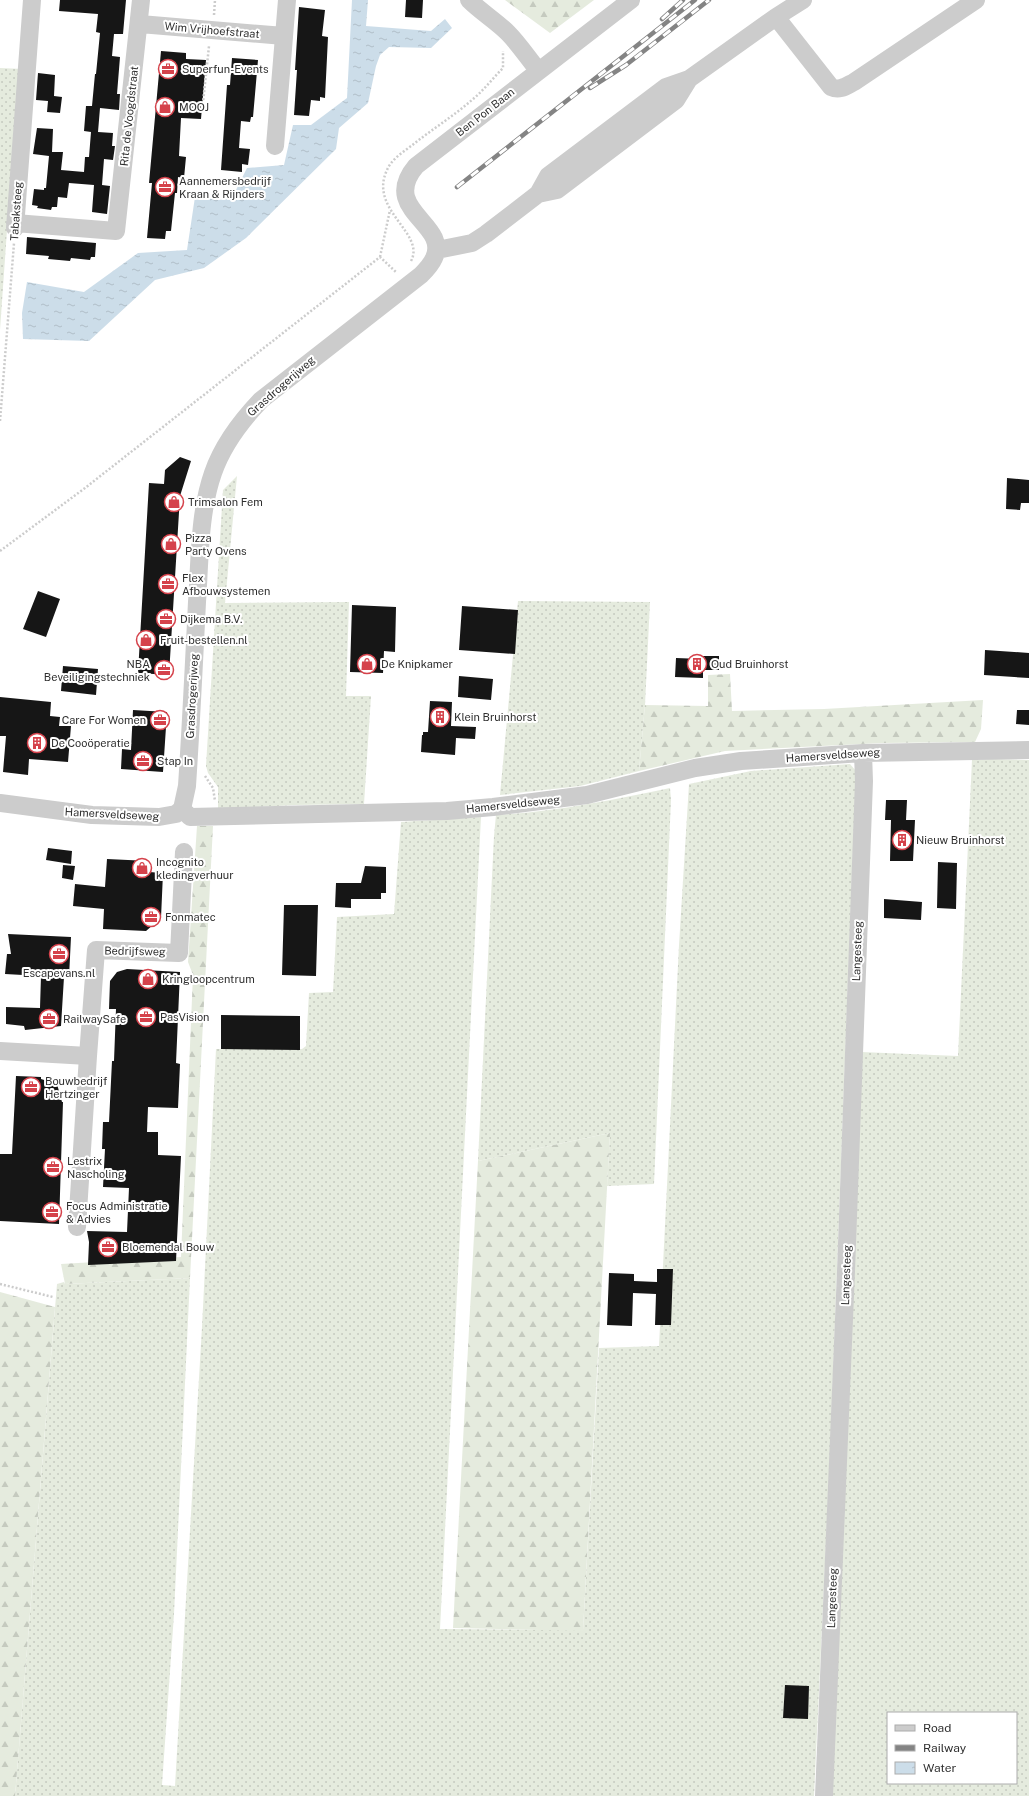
<svg xmlns="http://www.w3.org/2000/svg" width="1029" height="1796" font-family="'Public Sans',sans-serif">
<style>
.grass{fill:url(#grass-dots);fill-rule:evenodd}
.forest{fill:url(#forest-firs)}
.water{fill:url(#water-ripples)}
.building{fill:#161616}
.lines{fill:none;stroke-linecap:round;stroke-linejoin:round}
.path{stroke:#ccc;stroke-width:2.5;stroke-dasharray:2 2;stroke-linecap:butt}
.minor{stroke:#ccc;stroke-width:18}
.rail-casing{stroke:#848484;stroke-width:4.5}
.rail{stroke:#fff;stroke-width:3;stroke-dasharray:9;stroke-linecap:butt}
.labels{text-anchor:middle;dominant-baseline:central;stroke-width:4;stroke-linejoin:round;paint-order:stroke}
.street-label{font-size:11px;fill:#2f2f2f;stroke:#fff}
.poi-label{font-size:11px;fill:#2f2f2f;stroke:#fff;text-anchor:start}
</style>
<defs>
<pattern id="grass-dots" width="8" height="8" patternUnits="userSpaceOnUse"><rect width="8" height="8" fill="#e5ebde"/><path d="M2 2h.1M6 6h.1" fill="none" stroke="#c5cabf" stroke-width="1.8" stroke-linecap="round"/></pattern>
<pattern id="forest-firs" width="22" height="20" patternUnits="userSpaceOnUse"><rect width="22" height="20" fill="#e5ebde"/><path d="M5 1l3.5 6h-7zM16 11l3.5 6h-7z" fill="#c5cabf"/></pattern>
<pattern id="water-ripples" width="26" height="14" patternUnits="userSpaceOnUse"><rect width="26" height="14" fill="#ccdde9"/><path d="M2 4q2-2 4 0t4 0M15 11q2-2 4 0t4 0" fill="none" stroke="#b0bec8"/></pattern>
</defs>
<rect width="100%" height="100%" fill="#fff"/>
<!-- grass -->
<path class="grass" d="M0 68 23 69 15 116 0 330Z
M237 476 225 603 349 602 346 696H371L364 804 295 805 218 809V787L208 773 206 766 223 490Z
M518 601 650 602 645 705 639 771 580 786 500 795Z
M992 759 1029 760V1796H830L861 1052 958 1056 972 760ZM888 1713H1016V1783H888Z
M850 764 856 771 829 1479 814 1796H15L57 1284 64 1282 65 1284 190 1278 174 1614 162 1785 175 1786 202 1327 216 1049H302L306 1046 309 993 333 992 337 917 394 914 401 822 481 817 440 1629 583 1630 599 1348 659 1346 679 945 689 784 751 771Z
M670 788 671 800 654 1184 607 1186 610 1133 478 1161 494 836 496 815C555 812 612 800 670 788Z"/>
<!-- forest -->
<path class="forest" d="M505 0H594L550 33Z
M730 674 732 711 824 709 983 700 981 729 975 742 882 743 725 751 639 771 645 705 708 706V675Z
M197 826H213L190 1278 65 1284 61 1264 181 1257 193 975 188 962Z
M610 1133 583 1631 453 1628 478 1161Z
M0 1292 55 1307 15 1796H0Z"/>
<!-- water -->
<path class="water" d="M352 0H368L366 26 431 31 445 19 452 28 431 48 389 47 380 55 376 66 368 103 339 128 336 149 246 238 204 268 155 280 89 341 23 339 22 313 27 282 84 292 138 253 187 250 195 197 224 200 235 192 247 168 284 165 293 125H311L347 98Z"/>
<!-- building -->
<path class="building" d="M60 0H126L123 34H114L112 56 120 57 117 94H120L119 110 100 108 98 132 113 133 112 146H115L113 160 104 159 102 185 110 186 107 214 92 212 94 185 69 183 67 198 58 197 57 207H52L51 210 37 208 38 206 32 205 34 189 44 190V188H46L49 156 33 154 37 128 53 129 52 152H63L61 170 84 172 85 157H89L91 132 84 131 86 106H92L95 74H96L100 33 96 32 98 14 59 11Z
M406 0H423L422 18 405 17Z
M299 7 325 10 322 36 328 37 325 98 320 97V101L311 100 309 116 294 115 297 70H295Z
M161 51 186 53V59L206 60 201 119 181 118 179 156 186 157 184 178 178 177 177 193H175L171 231H166L165 239 147 238 152 183H149Z
M232 58 258 60 253 117H251L250 122 241 121 239 148 250 149 248 165 242 164V172L221 170 227 85H230Z
M38 73 55 75 54 96 62 97 60 113 47 112 48 101 36 100Z
M27 237 96 243 95 257H91L90 260 71 258 70 261 48 259 49 256 26 254Z
M180 457 191 461 180 496 169 675 138 673 149 483 164 484 165 470Z
M1007 478 1029 480V503H1021L1020 510 1006 509Z
M38 591 60 599 46 637 23 629Z
M352 605 396 607 395 652 384 651 383 673 350 672Z
M462 606 518 610 515 654 459 650Z
M985 650 1029 653V678L984 675Z
M702 656H719V670H703V678L675 677 676 658 702 659Z
M63 666 98 669 96 695 61 691Z
M459 676 493 679 491 700 458 697Z
M0 697 51 702 50 716 60 717 59 726H71L68 762 29 759 28 775 3 772 6 736H0Z
M430 701 452 702 451 726 476 727 475 739 456 738 455 755 421 752 422 735H423V732H428Z
M133 710 167 712 163 772 121 769 122 749 131 750Z
M1017 710H1029V725L1016 724Z
M886 800H907L906 820H915L913 861H890L891 820H885Z
M48 848 72 851 71 864 46 860Z
M107 859 149 861V872L163 873 161 918 146 931 103 929 104 909 73 906 75 884 105 887Z
M938 862 957 863 956 909 937 908Z
M63 865 75 866 73 880 62 878Z
M365 866 386 867V893H381V899H351V908L335 907 336 883H361Z
M884 899 922 902 921 920 884 918Z
M284 905H318L316 976 282 975Z
M8 934 71 937 69 977H64L61 1026 25 1030 24 1026 6 1024V1007L40 1008 41 976 5 974 7 954H11Z
M127 969 180 972 176 1063 180 1064 178 1108 148 1107 147 1132H158V1155L181 1156 176 1261 88 1265 89 1242 87 1231 127 1232 129 1188 103 1187 105 1149H102L103 1122H109L112 1061H114L116 1009H109L110 981 117 972Z
M221 1015 300 1016V1050L221 1049Z
M16 1076 41 1077V1079L57 1084 62 1102H63L59 1224 0 1221V1154H12Z
M657 1269H673L671 1325H655L656 1294 633 1293 632 1326 607 1325 609 1273 634 1274V1281L657 1282Z
M785 1685 809 1686 808 1719 783 1718Z"/>
<g class="lines">
<!-- path -->
<path class="path" d="M214 15 215 0
M202 112 209 46
M380 257 390 210
M411 261C426 233 368 210 387 170 392 158 405 151 415 143 434 128 455 115 473 99 484 90 493 78 503 68V51
M0 421 14 243
M0 551 85 488 380 257 397 273
M205 776 213 788 215 801
M0 1284 53 1297"/>
<!-- minor -->
<path class="minor" d="M469 0C481 12 496 21 508 33 519 44 528 58 538 70
M776 17 831 87C840 91 846 86 854 82L976 0
M140 24 284 36
M275 146 287 0
M538 194 557 190 676 100 689 79
M15 223 116 231 141 0
M15 228 32 0
M437 250 472 243 486 234 538 194 548 176 666 87 689 79 776 17 803 0
M0 803 92 815 159 817 176 814 182 809
M182 809 187 786C191 725 194 663 197 602 200 559 199 513 213 473 223 444 241 421 261 400L421 275C426 270 431 265 434 258 450 224 379 210 416 166L631 0
M182 809 190 817 447 811 493 807 587 795 695 768 741 761 863 753 1029 750
M0 1051 88 1056 96 950 179 953 184 852
M77 1227 88 1056
M824 1796 846 1271 864 781 863 753"/>
<defs>
<path id="rail" d="M662 19 683 0
M590 88 626 65 709 0
M457 187 695 0"/>
</defs>
<!-- rail casing -->
<use href="#rail" class="rail-casing"/>
<!-- rail -->
<use href="#rail" class="rail"/>
</g>
<!-- icons -->
<defs>
<symbol id="office-ring" viewBox="-11 -11 22 22"><circle r="9.5" fill="#fff" stroke="#d5424b" stroke-width="1.5"/><path d="M-6-3h4V-5.5h4V-3h4V5H-6ZM-1-4.5V-3h2v-1.5ZM-6 0V1H6V0Z" fill="#d5424b"/></symbol>
<symbol id="shop-ring" viewBox="-11 -11 22 22"><circle r="9.5" fill="#fff" stroke="#d5424b" stroke-width="1.5"/><path d="M-5-2.5h2.3a2.7 3.5 0 0 1 5.4 0H5L5.5 6h-11ZM-1.5-2.5h3a1.5 2.3 0 0 0-3 0Z" fill="#d5424b"/></symbol>
<symbol id="building-ring" viewBox="-11 -11 22 22"><circle r="9.5" fill="#fff" stroke="#d5424b" stroke-width="1.5"/><path d="M-4-6H4V6H1V3H-1V6H-4ZM-2.5-4.3h1.7v1.8h-1.7ZM.8-4.3h1.7v1.8H.8ZM-2.5-1h1.7V.8h-1.7ZM.8-1h1.7V.8H.8Z" fill="#d5424b"/></symbol>
</defs>
<g fill-rule="evenodd">
<use href="#office-ring" x="157" y="58" width="22" height="22"/>
<use href="#shop-ring" x="154" y="96" width="22" height="22"/>
<use href="#office-ring" x="154" y="176" width="22" height="22"/>
<use href="#shop-ring" x="163" y="491" width="22" height="22"/>
<use href="#shop-ring" x="160" y="533" width="22" height="22"/>
<use href="#office-ring" x="157" y="573" width="22" height="22"/>
<use href="#office-ring" x="155" y="608" width="22" height="22"/>
<use href="#shop-ring" x="135" y="629" width="22" height="22"/>
<use href="#shop-ring" x="356" y="653" width="22" height="22"/>
<use href="#building-ring" x="686" y="653" width="22" height="22"/>
<use href="#office-ring" x="153" y="659" width="22" height="22"/>
<use href="#building-ring" x="429" y="706" width="22" height="22"/>
<use href="#office-ring" x="149" y="709" width="22" height="22"/>
<use href="#building-ring" x="26" y="732" width="22" height="22"/>
<use href="#office-ring" x="132" y="750" width="22" height="22"/>
<use href="#building-ring" x="891" y="829" width="22" height="22"/>
<use href="#shop-ring" x="131" y="857" width="22" height="22"/>
<use href="#office-ring" x="140" y="906" width="22" height="22"/>
<use href="#office-ring" x="48" y="943" width="22" height="22"/>
<use href="#shop-ring" x="137" y="968" width="22" height="22"/>
<use href="#office-ring" x="135" y="1006" width="22" height="22"/>
<use href="#office-ring" x="38" y="1008" width="22" height="22"/>
<use href="#office-ring" x="20" y="1076" width="22" height="22"/>
<use href="#office-ring" x="42" y="1156" width="22" height="22"/>
<use href="#office-ring" x="41" y="1201" width="22" height="22"/>
<use href="#office-ring" x="97" y="1236" width="22" height="22"/>
</g>
<g class="labels">
<!-- street labels -->
<g class="street-label">
<text transform="translate(212 30) rotate(5)">Wim Vrijhoefstraat</text>
<text transform="translate(485 112) rotate(-38)">Ben Pon Baan</text>
<text transform="translate(129 116) rotate(-84)">Rita de Voogdstraat</text>
<text transform="translate(16 211) rotate(-86)">Tabaksteeg</text>
<text transform="translate(281 386) rotate(-41)">Grasdrogerijweg</text>
<text transform="translate(192 696) rotate(-87)">Grasdrogerijweg</text>
<text transform="translate(833 755) rotate(-4)">Hamersveldseweg</text>
<text transform="translate(513 804) rotate(-6)">Hamersveldseweg</text>
<text transform="translate(112 814) rotate(3)">Hamersveldseweg</text>
<text transform="translate(135 951) rotate(1)">Bedrijfsweg</text>
<text transform="translate(857 951) rotate(-88)">Langesteeg</text>
<text transform="translate(846 1275) rotate(-88)">Langesteeg</text>
<text transform="translate(832 1598) rotate(-88)">Langesteeg</text>
</g>
<!-- poi labels -->
<g class="poi-label">
<text x="182" y="69">Superfun-Events</text>
<text x="179" y="107">MOOJ</text>
<text x="179" y="181">Aannemersbedrijf<tspan x="179" dy="13">Kraan &amp; Rijnders</tspan></text>
<text x="188" y="502">Trimsalon Fem</text>
<text x="185" y="538">Pizza<tspan x="185" dy="13">Party Ovens</tspan></text>
<text x="182" y="578">Flex<tspan x="182" dy="13">Afbouwsystemen</tspan></text>
<text x="180" y="619">Dijkema B.V.</text>
<text x="160" y="640">Fruit-bestellen.nl</text>
<text x="150" y="664" text-anchor="end">NBA<tspan x="150" dy="13">Beveiligingstechniek</tspan></text>
<text x="381" y="664">De Knipkamer</text>
<text x="711" y="664">Oud Bruinhorst</text>
<text x="454" y="717">Klein Bruinhorst</text>
<text x="146" y="720" text-anchor="end">Care For Women</text>
<text x="51" y="743">De Cooöperatie</text>
<text x="157" y="761">Stap In</text>
<text x="916" y="840">Nieuw Bruinhorst</text>
<text x="156" y="862">Incognito<tspan x="156" dy="13">kledingverhuur</tspan></text>
<text x="165" y="917">Fonmatec</text>
<text x="59" y="973" text-anchor="middle">Escapevans.nl</text>
<text x="162" y="979">Kringloopcentrum</text>
<text x="160" y="1017">PasVision</text>
<text x="63" y="1019">RailwaySafe</text>
<text x="45" y="1081">Bouwbedrijf<tspan x="45" dy="13">Hertzinger</tspan></text>
<text x="67" y="1161">Lestrix<tspan x="67" dy="13">Nascholing</tspan></text>
<text x="66" y="1206">Focus Administratie<tspan x="66" dy="13">&amp; Advies</tspan></text>
<text x="122" y="1247">Bloemendal Bouw</text>
</g>
</g>
<!-- legend -->
<rect x="887" y="1712" width="130" height="72" fill="#ffffff" stroke="#acacac"/>
<rect x="895" y="1725" width="20" height="6" fill="#cccccc" stroke="#acacac"/>
<text x="923" y="1732" font-size="12" fill="#2f2f2f">Road</text>
<rect x="895" y="1745" width="20" height="6" fill="#848484" stroke="#acacac"/>
<text x="923" y="1752" font-size="12" fill="#2f2f2f">Railway</text>
<rect x="895" y="1762" width="20" height="12" fill="url(#water-ripples)" stroke="#acacac"/>
<text x="923" y="1772" font-size="12" fill="#2f2f2f">Water</text>
</svg>
